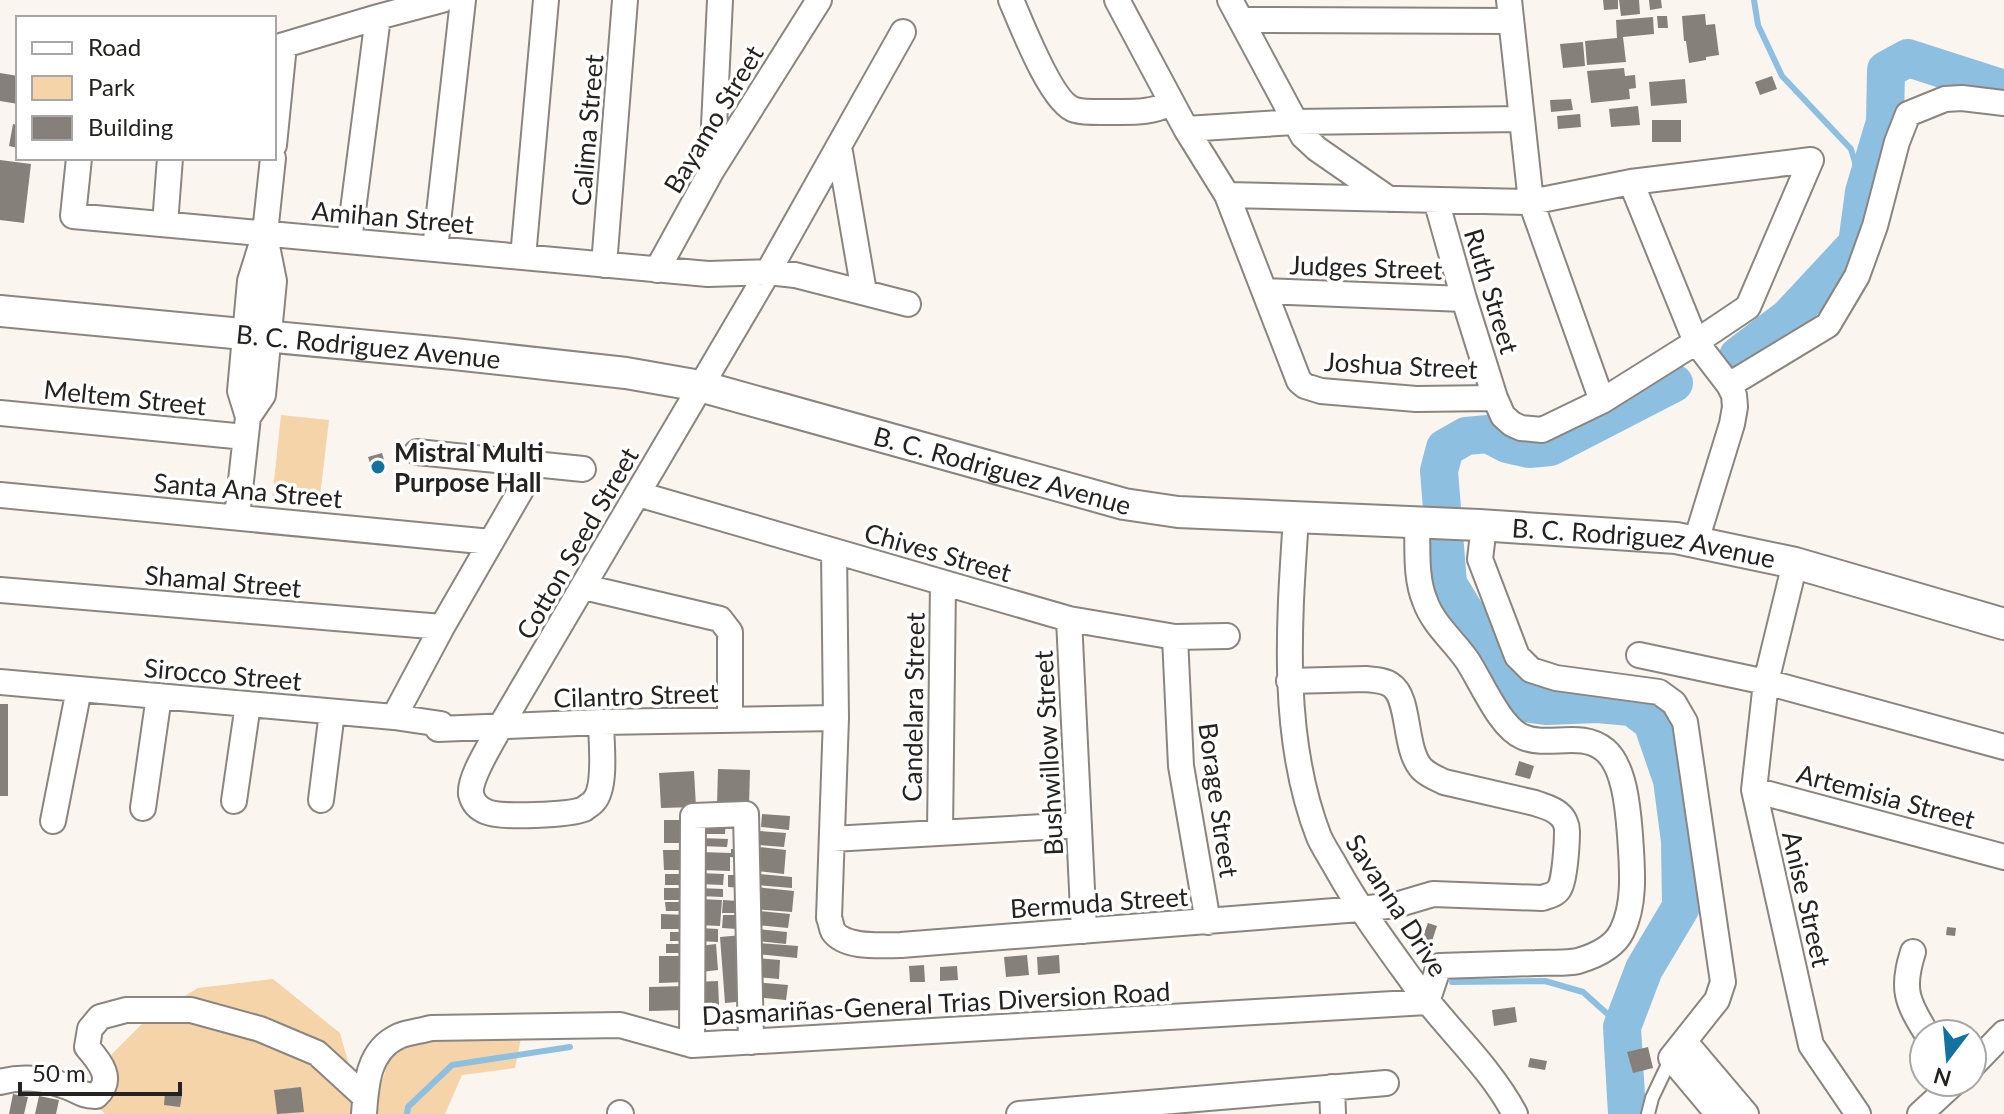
<svg xmlns="http://www.w3.org/2000/svg" width="2004" height="1114" font-family="Lato,sans-serif">
<style>
.green{fill:#f6d4a9}
.lines{fill:none;stroke-linecap:round;stroke-linejoin:round}
.stream{stroke:#8dbfe1;stroke-width:6}
.river{stroke:#8dbfe1;stroke-width:38}
.building{fill:#85807a}
.service-casing{stroke:#8a857f;stroke-width:16}
.minor-casing{stroke:#8a857f;stroke-width:28}
.tertiary-casing{stroke:#8a857f;stroke-width:34}
.service{stroke:#fff;stroke-width:12}
.minor{stroke:#fff;stroke-width:24}
.tertiary{stroke:#fff;stroke-width:30}
.poi-dot{fill:#15719f;stroke:#fff;stroke-width:3}
.labels{text-anchor:middle;dominant-baseline:central;stroke-width:7;stroke-linejoin:round;paint-order:stroke}
.street-label{font-size:26px;fill:#252321;stroke:#fff}
.poi-label{font-size:26px;font-weight:bold;fill:#252321;stroke:#fff;text-anchor:start}
</style>
<rect width="100%" height="100%" fill="#faf5ee"/>
<!-- green -->
<path class="green" d="M281 415 329 420 319 505 272 500Z
M273 979 340 1033 353 1080 378 1094 392 1050 459 1033 523 1028 515 1068 462 1075 445 1114H105L90 1097 112 1054 148 1018 198 988Z"/>
<g class="lines">
<!-- stream -->
<path class="stream" d="M1754 0 1758 25 1782 76 1851 149 1864 192
M1452 982 1545 981 1583 992 1622 1027
M407 1114 408 1107 452 1065 570 1047"/>
<!-- river -->
<path class="river" d="M1738 356 1789 317 1857 244 1864 192 1885 122 1886 70 1908 58 2004 89
M1627 1114 1622 1027 1644 969 1681 907 1680 841 1672 780 1652 722 1632 707 1597 704 1546 706 1524 703 1505 677 1448 584 1439 471 1445 448 1466 436 1488 434 1507 444 1529 449 1550 447 1674 383"/>
</g>
<!-- building -->
<path class="building" d="M1603 0H1618V9L1604 10Z
M1619 0H1639L1640 14 1621 16Z
M1649 0H1661L1662 8 1650 10Z
M1705 14 1706 25 1715 24 1719 55 1706 57V60L1689 63 1686 41H1684L1682 16Z
M1657 16H1667L1668 28H1658Z
M1653 17 1654 34 1623 37 1626 62 1587 65 1585 41 1617 38 1616 20Z
M1583 42 1585 66 1563 68 1560 44Z
M1624 68 1625 76 1635 75 1636 88 1629 89 1630 99 1591 103 1587 71Z
M0 73 18 76V104L0 101Z
M1772 76 1777 89 1760 95 1755 82Z
M1685 79 1687 103 1651 106 1649 82Z
M1571 99 1573 110 1551 112 1550 100Z
M1638 106 1640 125 1611 127 1609 109Z
M1580 114 1581 127 1558 129 1557 116Z
M1652 120H1681V142H1652Z
M13 124 18 125V148L9 146Z
M0 160 31 164 24 223 0 220Z
M382 453 387 470 374 474 368 457Z
M0 704H8V796H0Z
M1519 761 1534 766 1530 779 1515 775Z
M718 769 750 770 749 806 717 805Z
M694 771 696 807 661 808 659 773Z
M762 814 790 816 789 830 761 827Z
M664 820H687V843H664Z
M703 820H726L725 834H702Z
M760 831 786 833 784 847 759 845Z
M701 838 728 839 727 847 700 846Z
M759 847 786 850 784 874 757 871Z
M731 849H745L744 858 730 857V871L700 870 701 852 731 853Z
M663 850H690V870H664Z
M699 873 724 874 723 885 698 884Z
M665 874H690V885H665Z
M758 874 792 877V888L757 885Z
M728 875H744V888L728 887Z
M756 887 794 891 792 912 754 909Z
M664 888H687V900H664Z
M700 888 723 889V897L699 896Z
M699 899 722 900 720 926 699 925Z
M723 900 738 901 737 913H722Z
M665 902H688L689 911H666Z
M759 911 790 914 788 928 757 925Z
M661 914 687 915V929H661Z
M723 915H738L737 929 722 928Z
M1428 923 1437 926 1431 944 1421 941Z
M1947 927 1956 928 1955 936 1946 935Z
M700 928 718 929V942L700 941Z
M758 929 787 932 786 944 757 941Z
M670 932H685L684 941H670Z
M742 935 747 1001 725 1003 720 937Z
M758 943 798 946 797 958 757 954Z
M666 944H685V953H666Z
M716 944 718 970 701 972 699 946Z
M1027 955 1029 975 1006 977 1004 957Z
M1059 955 1060 973 1038 975 1037 957Z
M659 956H684L685 982 659 983Z
M757 958 780 960 779 979 755 977Z
M924 965 925 982H910L909 966Z
M957 966 958 980 940 981V967Z
M718 981 719 1005 695 1006 694 982Z
M755 982 788 985 786 1000 753 997Z
M685 986V1010L649 1011V987Z
M1515 1007 1517 1022 1494 1026 1492 1010Z
M1648 1047 1653 1068 1633 1073 1627 1052Z
M1530 1058 1547 1061 1545 1070 1528 1067Z
M301 1087 304 1112 277 1114 274 1090Z
M165 1092 182 1095 180 1107 164 1105Z
M13 1094 28 1097 24 1114H9Z
M39 1096 59 1100 56 1114H35Z"/>
<g class="lines">
<defs>
<path id="service" d="M1648 1114 1652 1098 1671 1058"/>
<path id="minor" d="M1011 0C1021 23 1052 104 1075 110 1086 113 1101 112 1112 112 1137 112 1149 113 1172 103
M1117 0 1186 129 1227 195 1299 381 1305 386 1321 391 1416 399 1495 398
M1230 0 1303 136 1317 149 1389 199
M1241 20 1511 21
M274 48 378 17 442 0
M1186 129 1294 122 1521 119
M274 145 284 45
M839 146 864 292
M79 158 73 216 708 274 768 272 795 275 908 304
M712 168 720 0
M1631 182 1696 342 1729 385 1734 395 1735 407 1732 424 1696 541
M1227 195 1531 202 1509 0
M1436 200 1464 299 1495 398 1503 416 1512 424 1521 428 1542 430 1602 401 1696 342 1748 307 1811 160
M165 224 170 158
M349 241 378 17
M435 249 463 0
M523 257 546 0
M604 265 625 0
M657 270 712 170 819 0
M1265 291 1464 299
M1729 385 1828 325 1857 276 1875 226 1897 142 1908 114 1945 99 1962 98 2004 103
M1602 401 1531 202 1631 182 1811 160
M0 413 245 437
M248 417 263 395 274 281 265 236
M417 452 583 469
M638 494 1069 619 1175 637 1227 636
M0 495 491 542
M237 517 248 417 240 391 250 281 265 233 273 158
M1296 518C1289 622 1280 737 1319 837 1324 848 1331 858 1337 869 1360 910 1387 946 1415 985 1447 1029 1489 1065 1515 1114
M1484 526 1480 559 1517 656 1531 670 1556 678 1659 692 1674 703 1685 722 1723 982 1717 1000 1671 1058 1718 1114
M834 551 836 718 829 918C831 922 831 927 833 931 845 949 883 945 901 945L1360 909 1396 905 1433 894 1542 898C1548 896 1555 895 1559 889 1565 881 1567 842 1567 831 1567 825 1564 818 1559 814 1553 808 1543 806 1535 803L1444 782C1436 778 1428 775 1422 769 1403 749 1411 698 1391 685 1384 680 1374 680 1366 679L1289 681
M1795 563 1766 682 1754 790 1811 1045 1858 1114
M584 587 720 619 730 632V720
M0 590 442 627
M1069 619 1084 931
M1175 637 1181 766 1208 922
M1639 655 1766 682 2004 747
M0 682 394 717 441 724
M394 717 442 627 536 464
M601 722C601 742 607 786 594 801 594 802 585 808 584 809 570 815 501 818 487 812 479 809 473 803 471 794 469 777 492 743 500 727L768 272 903 32
M438 729 601 722 836 718
M1754 790 2004 857
M321 800 332 712
M234 801 248 704
M143 808 159 696
M53 821 79 689
M940 833 943 583
M832 839 1079 825
M1913 952C1901 989 1907 1002 1927 1034
M1685 1042 1746 1114
M692 1045 693 816 746 814 751 1042
M1972 1066 2004 1033
M0 1082C21 1076 45 1078 65 1086 80 1091 79 1095 96 1096 115 1079 100 1062 87 1047L90 1029 100 1017 126 1010H191L260 1029 317 1053 365 1097
M1332 1087 1333 1114
M620 1113 621 1114
M364 1114C366 1084 368 1050 399 1036 409 1032 421 1031 431 1028L620 1025 692 1045 1427 1002 1439 966C1471 965 1504 964 1536 963 1549 962 1565 964 1578 961 1595 956 1614 948 1622 931 1636 903 1632 866 1630 835 1628 810 1625 767 1605 750 1581 730 1549 748 1523 737 1500 728 1481 681 1467 660 1453 640 1433 624 1425 601 1415 577 1418 548 1417 523
M1019 1114 1386 1083
M1920 1114 1955 1082"/>
<g id="tertiary">
<path id="s1" d="M0 311 454 354 626 373 700 386 1124 504 1178 512 1479 525 1676 538 1795 563 2004 624"/>
</g>
</defs>
<!-- service casing -->
<use href="#service" class="service-casing"/>
<!-- minor casing -->
<use href="#minor" class="minor-casing"/>
<!-- tertiary casing -->
<use href="#tertiary" class="tertiary-casing"/>
<!-- service -->
<use href="#service" class="service"/>
<!-- minor -->
<use href="#minor" class="minor"/>
<!-- tertiary -->
<use href="#tertiary" class="tertiary"/>
</g>
<!-- markers -->
<circle class="poi-dot" cx="378" cy="467" r="8"/>
<g class="labels">
<!-- street labels -->
<g class="street-label">
<text transform="translate(713 119) rotate(-59)">Bayamo Street</text>
<text transform="translate(587 130) rotate(-85)">Calima Street</text>
<text transform="translate(393 217) rotate(5)">Amihan Street</text>
<text transform="translate(1366 267) rotate(2)">Judges Street</text>
<text transform="translate(1492 291) rotate(73)">Ruth Street</text>
<text stroke="none"><textPath href="#s1" startOffset="370">B. C. Rodriguez Avenue</textPath></text>
<text transform="translate(1401 365) rotate(3)">Joshua Street</text>
<text transform="translate(125 397) rotate(6)">Meltem Street</text>
<text stroke="none"><textPath href="#s1" startOffset="1018">B. C. Rodriguez Avenue</textPath></text>
<text transform="translate(248 490) rotate(5)">Santa Ana Street</text>
<text transform="translate(577 543) rotate(-60)">Cotton Seed Street</text>
<text stroke="none"><textPath href="#s1" startOffset="1666">B. C. Rodriguez Avenue</textPath></text>
<text transform="translate(938 552) rotate(16)">Chives Street</text>
<text transform="translate(223 581) rotate(5)">Shamal Street</text>
<text transform="translate(223 674) rotate(5)">Sirocco Street</text>
<text transform="translate(636 695) rotate(-2)">Cilantro Street</text>
<text transform="translate(913 707) rotate(-89)">Candelara Street</text>
<text transform="translate(1048 753) rotate(-93)">Bushwillow Street</text>
<text transform="translate(1886 796) rotate(15)">Artemisia Street</text>
<text transform="translate(1219 800) rotate(82)">Borage Street</text>
<text transform="translate(1807 899) rotate(77)">Anise Street</text>
<text transform="translate(1099 902) rotate(-4)">Bermuda Street</text>
<text transform="translate(1397 905) rotate(57)">Savanna Drive</text>
<text transform="translate(936 1003) rotate(-3)">Dasmariñas-General Trias Diversion Road</text>
</g>
<!-- poi labels -->
<g class="poi-label">
<text x="394" y="452">Mistral Multi<tspan x="394" dy="30">Purpose Hall</tspan></text>
</g>
</g>
<!-- legend -->
<rect x="16" y="16" width="260" height="144" fill="#ffffff" stroke="#a8a7a6" stroke-width="2"/>
<rect x="32" y="42" width="40" height="12" fill="#ffffff" stroke="#a8a7a6" stroke-width="2"/>
<text x="88" y="56" font-size="24" fill="#252321">Road</text>
<rect x="32" y="76" width="40" height="24" fill="#f6d4a9" stroke="#a8a7a6" stroke-width="2"/>
<text x="88" y="96" font-size="24" fill="#252321">Park</text>
<rect x="32" y="116" width="40" height="24" fill="#85807a" stroke="#a8a7a6" stroke-width="2"/>
<text x="88" y="136" font-size="24" fill="#252321">Building</text>
<!-- north arrow -->
<g transform="translate(1948 1058) rotate(196)"><circle r="38" fill="#ffffff" stroke="#a8a7a6" stroke-width="2"/>
<path d="M0-6L14 30L0 20L-14 30Z" fill="#15719f"/>
<text y="-12" font-size="22" font-weight="bold" text-anchor="middle" fill="#252321">N</text>
</g>
<!-- scale -->
<path d="M20 1082v12h160v-12" fill="none" stroke="#252321" stroke-width="4"/>
<text x="32" y="1082" font-size="24" fill="#252321" stroke="#ffffff" stroke-width="6" paint-order="stroke">50 m</text>
</svg>
